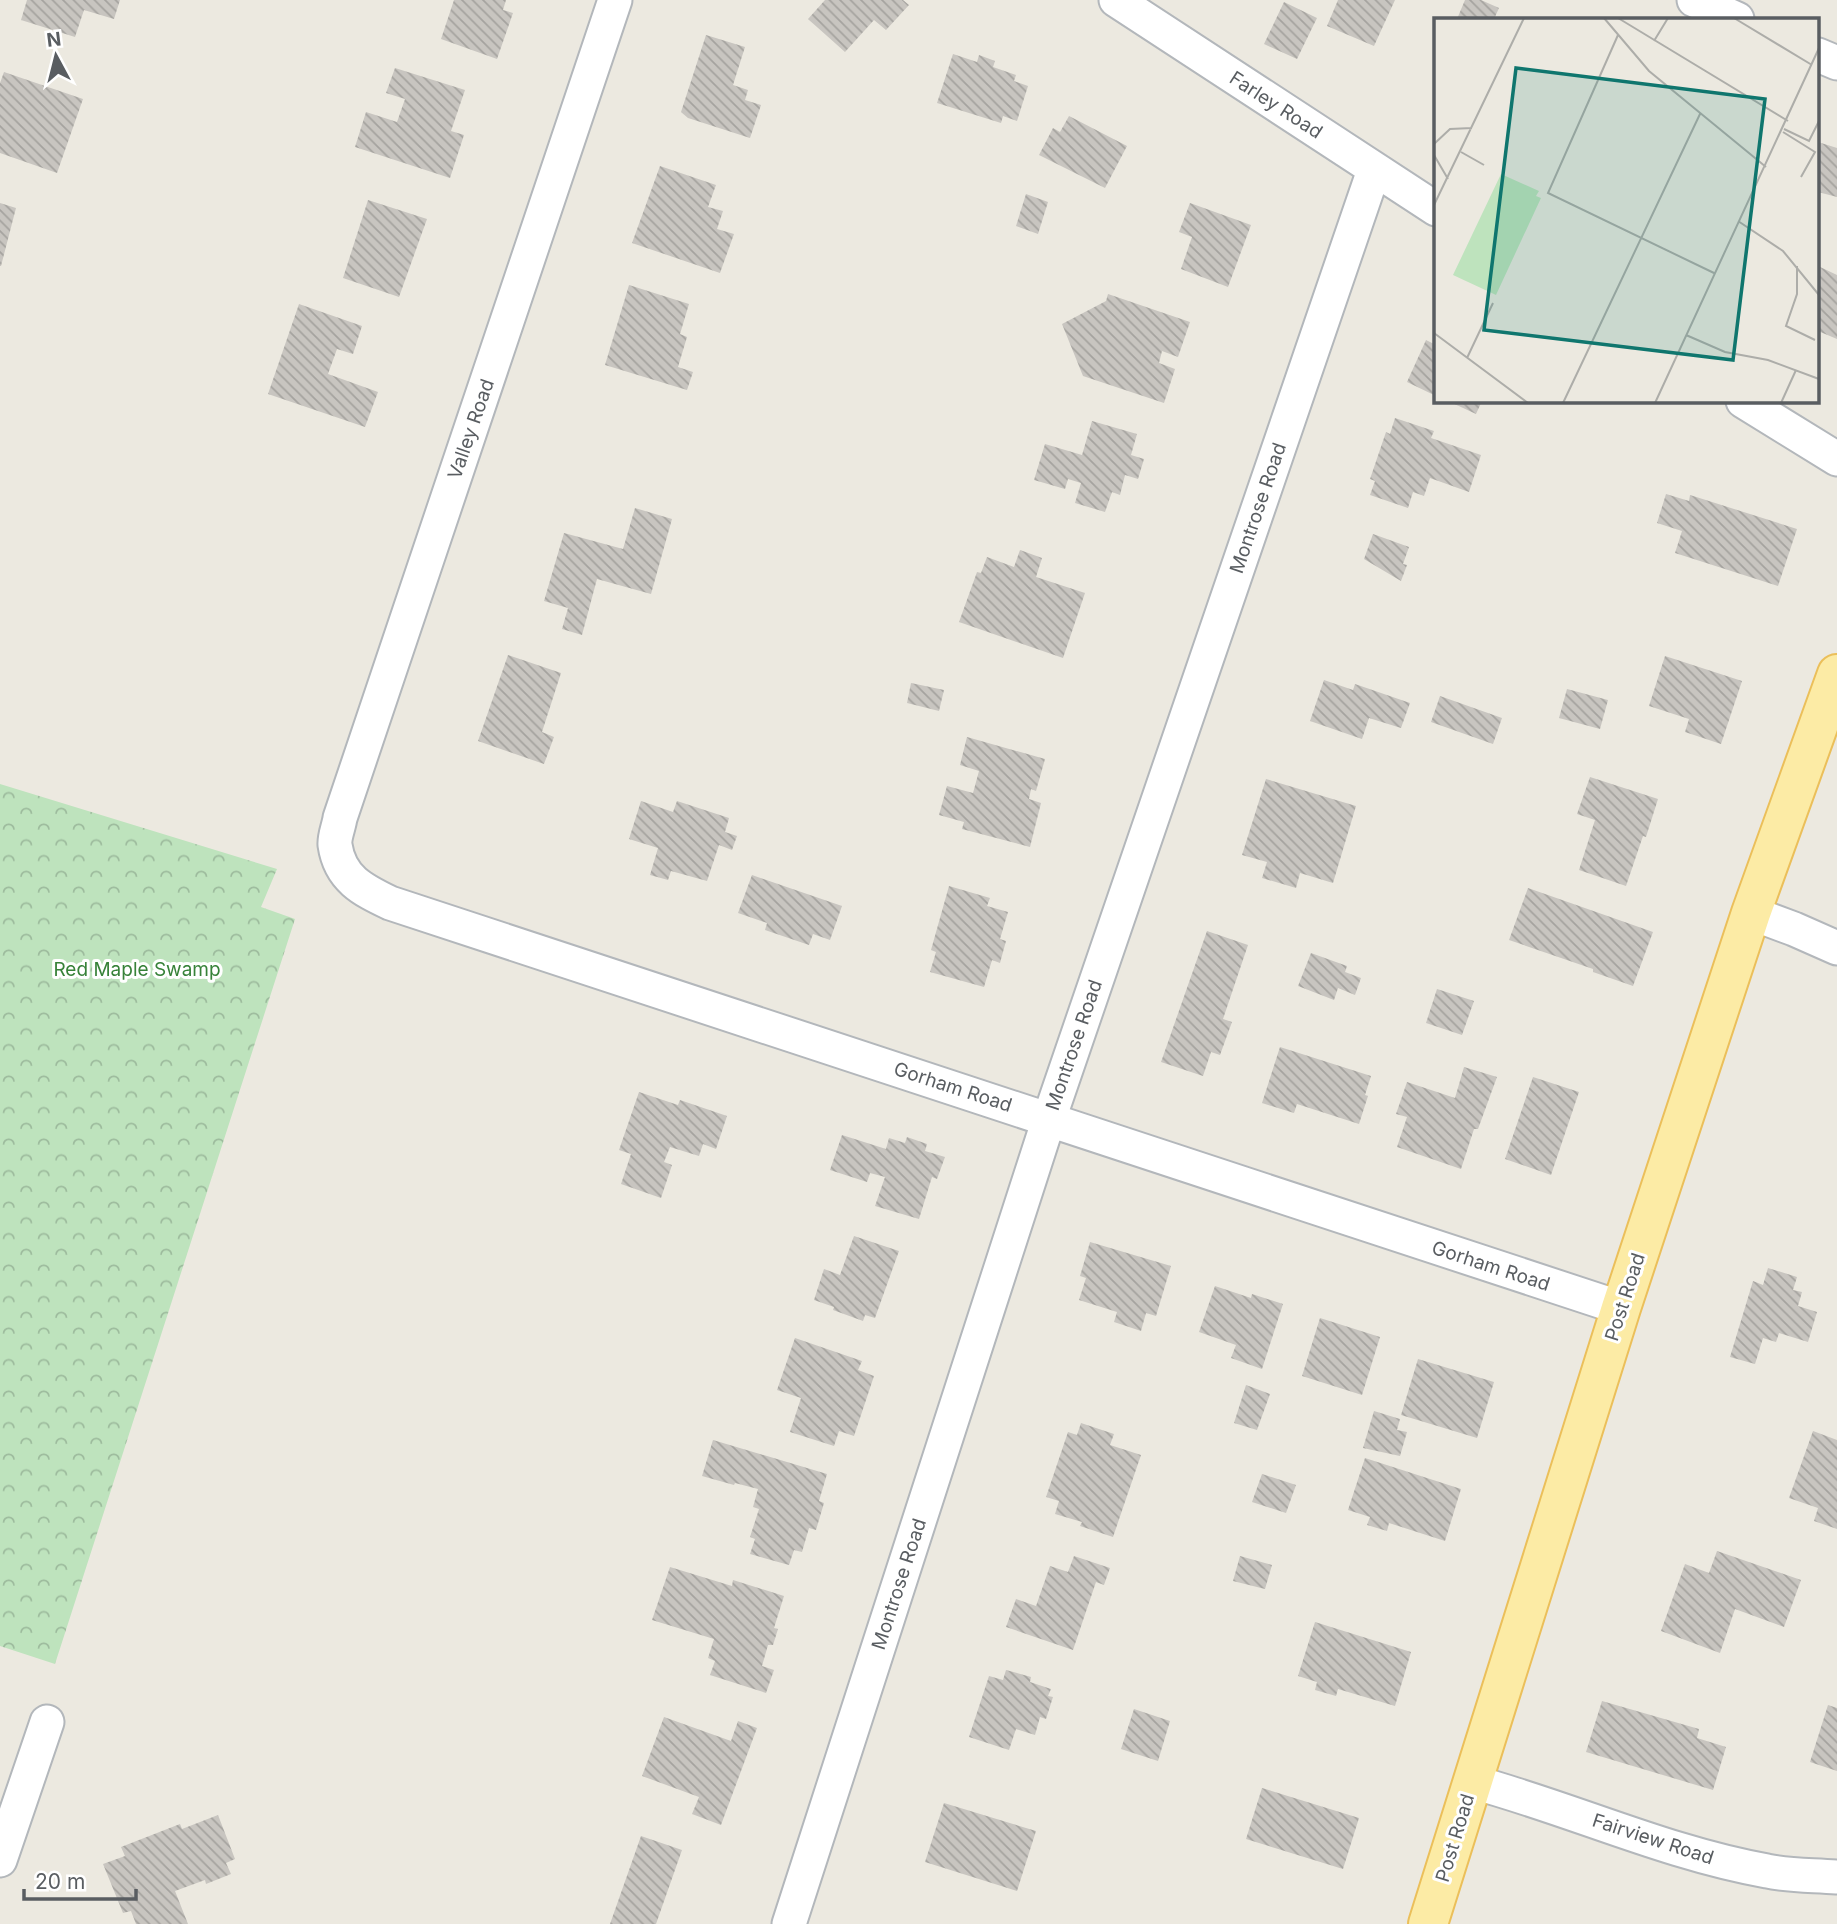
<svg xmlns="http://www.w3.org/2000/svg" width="1837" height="1924" font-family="Inter,sans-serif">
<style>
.park{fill:url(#park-crowns)}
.building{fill:url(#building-back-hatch)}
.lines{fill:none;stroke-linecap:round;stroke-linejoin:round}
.minor-casing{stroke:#b3b7bb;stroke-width:37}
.primary-casing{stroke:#ebbf5a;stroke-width:42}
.minor{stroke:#fff;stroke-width:33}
.primary{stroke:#fceba5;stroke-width:38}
.labels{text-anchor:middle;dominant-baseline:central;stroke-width:6;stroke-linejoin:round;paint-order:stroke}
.street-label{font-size:19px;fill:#595d61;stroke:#fff}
.park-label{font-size:19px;fill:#378239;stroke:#fff}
.inset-road{fill:none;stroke:#adada9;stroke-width:2}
.view{fill:#0f766e;fill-opacity:0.15;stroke:#0f766e;stroke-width:3.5}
.inset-edge{fill:none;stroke:#595d61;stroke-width:3.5}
</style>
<defs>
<pattern id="park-crowns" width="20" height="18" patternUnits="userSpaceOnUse" patternTransform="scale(1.75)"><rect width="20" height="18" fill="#bee3bd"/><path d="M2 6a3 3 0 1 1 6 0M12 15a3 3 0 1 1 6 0" fill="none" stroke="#9dbb9d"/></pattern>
<pattern id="building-back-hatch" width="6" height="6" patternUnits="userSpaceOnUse" patternTransform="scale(1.75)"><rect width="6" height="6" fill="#c8c5c0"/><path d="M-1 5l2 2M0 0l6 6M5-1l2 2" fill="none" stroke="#a5a39f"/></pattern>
</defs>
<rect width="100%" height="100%" fill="#ece9e0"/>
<!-- park -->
<path class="park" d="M0 784 277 869 261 907 295 919 55 1664 0 1646Z"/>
<!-- building -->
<path class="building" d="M27 0H120L114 19 84 10 75 37 21 20Z
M454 0H506L503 10 513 13 497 59 441 39Z
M825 0H903L909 5 886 30 874 20 845 52 808 19Z
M1338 0H1395L1374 46 1327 26Z
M1465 0H1481L1499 8 1494 19H1457Z
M1284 2 1317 18 1297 59 1264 44Z
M706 35 745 47 733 85 748 90 745 100 761 105 750 138 688 118 681 112Z
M953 54 977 62 979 55 995 61 993 67 1016 75 1014 81 1028 86 1017 121 1003 116 1001 123 937 103Z
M395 68 465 90 451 131 464 135 450 178 355 147 366 112 397 122 405 99 386 93Z
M4 72 83 99 57 173 0 153V83Z
M1069 116 1127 146 1105 188 1039 155 1053 128 1060 132Z
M1818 142 1837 148V197L1818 192Z
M660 166 716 185 708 207 723 211 717 229 734 234 720 273 632 243Z
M1026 194 1048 202 1038 234 1016 226Z
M368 200 427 219 399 297 343 278Z
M0 203 16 208 1 266H0Z
M1190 203 1251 225 1228 287 1181 269 1192 237 1179 232Z
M1818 266 1837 275V339L1818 331Z
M629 285 689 304 680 334 687 337 678 367 693 372 687 390 605 365Z
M1108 294 1190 322 1178 357 1162 351 1159 363 1175 369 1164 403 1083 376 1062 324 1106 301Z
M299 304 362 326 353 354 337 349 328 374 378 392 365 427 268 394Z
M1426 340 1436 345V396L1407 382Z
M1448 401H1482L1476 414Z
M1395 418 1434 431 1431 438 1481 455 1469 492 1430 478 1424 496 1413 492 1408 508 1370 495 1375 481 1370 479 1386 432 1390 434Z
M1092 421 1137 434 1131 455 1144 459 1138 479 1125 475 1120 495 1112 492 1105 512 1075 503 1081 483 1068 479 1065 489 1034 480 1045 444 1082 455Z
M1666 494 1689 501 1690 495 1797 529 1778 586 1675 553 1682 531 1657 523Z
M635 508 672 519 651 594 597 579 582 635 562 629 568 608 544 601 564 533 623 549Z
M1373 534 1409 547 1403 564 1407 565 1401 581 1364 559Z
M1020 550 1042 558 1036 577 1085 593 1063 658 959 622 977 572 981 573 987 557 1014 567Z
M508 655 561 673 542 732 554 737 544 764 478 741Z
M1665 656 1742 681 1721 744 1685 732 1689 719 1649 706Z
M1324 680 1353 690 1355 684 1410 703 1401 728 1369 718 1362 739 1310 721Z
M911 683 944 690 939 711 907 703Z
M1567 689 1608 700 1600 729 1559 718Z
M1440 696 1502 718 1493 744 1431 722Z
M967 737 1045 759 1036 791 1031 789 1029 799 1041 803 1030 847 962 829 964 822 939 815 947 786 973 793 979 771 960 765Z
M1590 777 1658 799 1646 837 1643 836 1626 886 1579 870 1595 820 1577 814Z
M1266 779 1356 806 1333 883 1300 873 1296 888 1262 878 1267 862 1242 855Z
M641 801 673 812 677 801 729 818 725 832 737 836 732 850 719 845 707 881 671 871 668 880 650 875 658 848 629 839Z
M752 875 842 906 830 940 813 934 809 945 765 930 767 923 738 913Z
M949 886 990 898 987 906 1008 912 1000 939 1006 941 1000 963 992 960 984 987 930 972 936 952 931 950Z
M1528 888 1653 932 1633 986 1593 972V969L1509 940Z
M1207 931 1248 945 1223 1019 1232 1022 1220 1055 1211 1052 1203 1076 1161 1062Z
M1311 953 1347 966 1345 972 1361 978 1355 995 1338 988 1334 1000 1298 986Z
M1437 989 1474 1001 1462 1035 1426 1023Z
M1280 1047 1371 1076 1365 1095 1368 1096 1359 1124 1297 1104 1294 1113 1262 1103Z
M1464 1067 1497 1077 1478 1129H1474L1461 1169 1397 1147 1407 1117 1396 1114 1407 1082 1455 1098Z
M1533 1077 1579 1092 1551 1175 1505 1159Z
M639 1092 678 1105 680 1100 727 1116 716 1149 703 1144 699 1156 670 1147 664 1162 672 1165 661 1198 621 1184 631 1154 619 1150Z
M842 1135 886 1149 889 1138 905 1143 907 1137 927 1144 925 1151 945 1157 937 1179 932 1177 919 1219 875 1206 885 1177 870 1173 867 1182 830 1170Z
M854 1236 899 1251 875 1318 865 1315 863 1321 833 1310 834 1307 814 1300 824 1269 840 1275Z
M1090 1242 1171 1266 1156 1316 1146 1313 1141 1331 1114 1322 1117 1312 1079 1300 1086 1278 1080 1276Z
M1768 1268 1797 1277 1793 1290 1802 1292 1798 1306 1817 1312 1808 1342 1779 1333 1776 1342 1763 1338 1755 1364 1730 1357 1753 1281 1763 1285Z
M1215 1286 1251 1298 1252 1294 1283 1304 1262 1369 1231 1358 1236 1345 1199 1332Z
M1320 1318 1380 1337 1362 1395 1302 1376Z
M795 1338 862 1361 858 1370 874 1376 854 1436 839 1431 834 1446 790 1432 801 1398 777 1390Z
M1418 1359 1494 1382 1477 1438 1401 1415Z
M1246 1385 1270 1394 1257 1430 1234 1423Z
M1374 1411 1400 1419 1397 1430 1407 1432 1400 1456 1363 1448Z
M1081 1423 1114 1434 1110 1445 1141 1455 1113 1537 1080 1526 1082 1522 1055 1514 1059 1501 1046 1497 1068 1432 1077 1435Z
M1813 1431 1837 1440V1529L1814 1521 1818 1508 1789 1498Z
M713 1440 827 1474 819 1501 824 1503 816 1530 809 1528 802 1552 794 1550 789 1565 750 1554 755 1539 750 1537 759 1509 753 1507 758 1489 735 1483 734 1485 702 1476Z
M1365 1458 1461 1489 1445 1541 1389 1523 1387 1531 1367 1525 1370 1517 1348 1510Z
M1262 1474 1296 1485 1286 1513 1252 1502Z
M1717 1551 1801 1580 1784 1627 1735 1609 1720 1653 1661 1631 1685 1564 1709 1573Z
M1074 1556 1110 1568 1104 1585 1096 1582 1073 1650 1006 1627 1016 1599 1036 1606 1050 1566 1068 1572Z
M1240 1556 1272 1565 1265 1589 1233 1581Z
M670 1567 732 1586 733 1580 784 1596 774 1628 778 1629 773 1645H768L762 1666 774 1670 766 1693 710 1675 715 1661 708 1658 714 1639 652 1620Z
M1315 1622 1411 1652 1395 1706 1338 1689 1336 1696 1315 1690 1317 1682 1298 1676Z
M1006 1670 1031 1677 1030 1682 1051 1689 1048 1696 1053 1697 1046 1719 1040 1717 1035 1735 1016 1729 1009 1750 969 1737 989 1676 1003 1680Z
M1602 1701 1699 1729 1697 1738 1726 1747 1713 1790 1586 1752Z
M1828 1705 1837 1708V1771L1810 1762Z
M1134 1709 1170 1721 1158 1761 1121 1749Z
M664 1717 731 1741 738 1721 757 1728 721 1825 692 1814 699 1797 642 1776Z
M1262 1788 1359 1818 1343 1869 1246 1839Z
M944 1803 1036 1831 1017 1891 925 1862Z
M218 1815 235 1859 226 1863 231 1874 206 1884 205 1880 175 1891 188 1924H136L131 1911 123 1913 103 1864 125 1856 121 1847 180 1824 182 1829Z
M641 1836 682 1850 656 1924H610Z"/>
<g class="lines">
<defs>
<path id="minor" d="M615 0 340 818C339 826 334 837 335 845 340 879 363 890 390 903L1621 1308
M1116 0 1436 209
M1694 0 1737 19
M1818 55 1837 63
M1743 401 1837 459
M1751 913 1794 929 1837 948
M1473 1782C1572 1809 1666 1853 1767 1871 1790 1876 1814 1875 1837 1877
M0 1860 47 1722
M789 1924 1049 1119 1374 170"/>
<path id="primary" d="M1428 1924 1621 1308 1751 913 1837 674"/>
</defs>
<!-- minor casing -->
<use href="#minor" class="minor-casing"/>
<!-- primary casing -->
<use href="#primary" class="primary-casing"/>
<!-- minor -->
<use href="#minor" class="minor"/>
<!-- primary -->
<use href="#primary" class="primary"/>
</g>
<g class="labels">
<!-- street labels -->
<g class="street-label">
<text transform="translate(1276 105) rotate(33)">Farley Road</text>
<text transform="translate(471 429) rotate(-71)">Valley Road</text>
<text transform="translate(1258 508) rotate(-71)">Montrose Road</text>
<text transform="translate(1074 1045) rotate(-71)">Montrose Road</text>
<text transform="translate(953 1087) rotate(18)">Gorham Road</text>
<text transform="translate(1491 1266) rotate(18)">Gorham Road</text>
<text transform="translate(1625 1297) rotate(-72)">Post Road</text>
<text transform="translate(899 1584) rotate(-72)">Montrose Road</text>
<text transform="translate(1455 1838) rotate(-73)">Post Road</text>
<text transform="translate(1653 1839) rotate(18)">Fairview Road</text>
</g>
<!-- park labels -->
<g class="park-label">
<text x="137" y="969">Red Maple Swamp</text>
</g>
</g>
<!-- overview -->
<g transform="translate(1434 18)">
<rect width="385" height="385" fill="#ece9e0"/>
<path d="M67 156 105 173 102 178 107 180 62 277 19 257Z" fill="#bee3bd"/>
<path class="inset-road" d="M170 0 215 53 332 149M184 0 354 103M300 0 378 47M184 17 114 175 280 255M220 23 234 0M350 111 375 123 385 103M349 114 381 134 367 159M0 126 16 111 38 110M27 134 50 147M0 137 14 161M0 187 90 0M304 203 349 233 385 277M363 248V276L352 308 381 322M0 315 94 385M252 317 291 334 334 342 385 361M33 340 59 285M129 385 266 96M221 385 385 30M347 385 362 352"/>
<path class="view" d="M82 50 331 81 299 342 50 312Z"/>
<rect width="385" height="385" class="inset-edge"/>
</g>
<!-- north arrow -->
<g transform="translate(56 56) rotate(353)" stroke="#ffffff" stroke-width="5" paint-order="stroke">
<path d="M0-5L12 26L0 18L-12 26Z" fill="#595d61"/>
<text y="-10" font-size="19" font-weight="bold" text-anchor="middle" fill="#595d61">N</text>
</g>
<!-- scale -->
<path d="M24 1889v10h112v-10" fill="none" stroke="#595d61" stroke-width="3.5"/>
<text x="35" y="1889" font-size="21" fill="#595d61" stroke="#ffffff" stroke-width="5" paint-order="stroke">20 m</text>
</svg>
